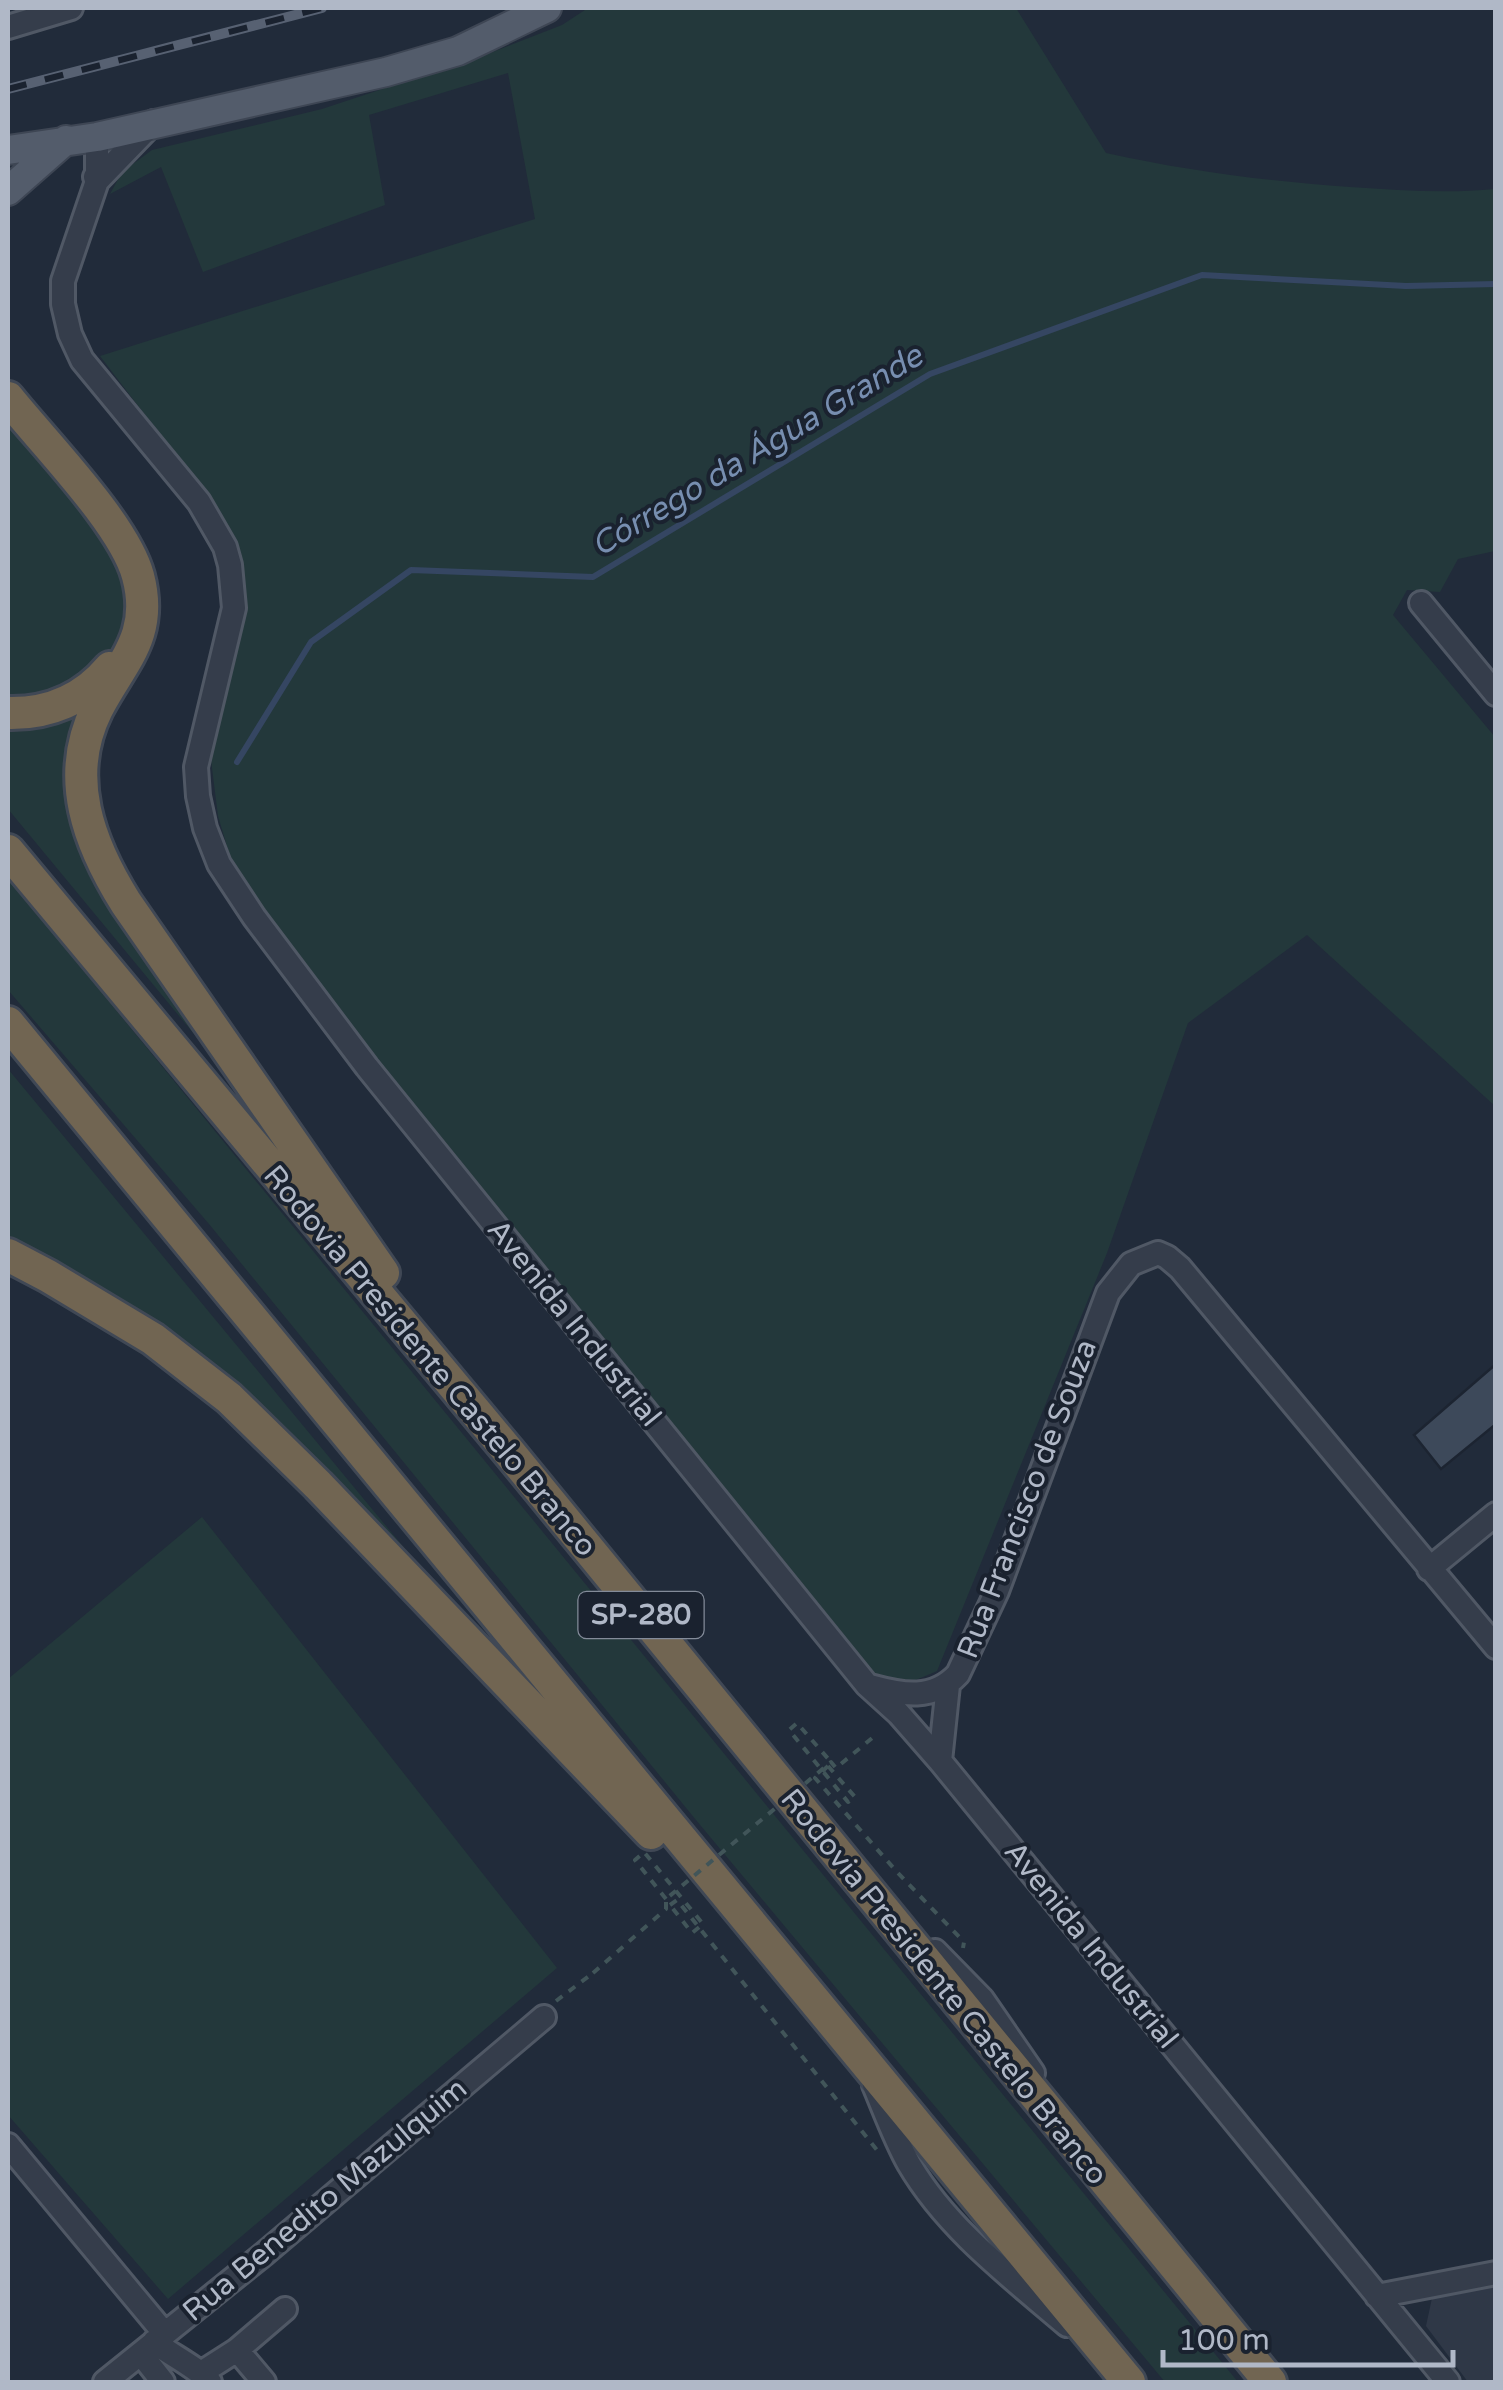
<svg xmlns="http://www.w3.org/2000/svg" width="1503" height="2390" font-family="'Varela Round',sans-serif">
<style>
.airport{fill:#2f3847}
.green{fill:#23383b}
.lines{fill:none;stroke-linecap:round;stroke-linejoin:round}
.stream{stroke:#354662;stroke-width:6}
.building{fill:#3d495a;stroke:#1c2431;stroke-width:2.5}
.minor-casing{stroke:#505865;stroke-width:28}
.major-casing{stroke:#3e4654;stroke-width:32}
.highway-casing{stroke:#404855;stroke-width:38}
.path{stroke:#415559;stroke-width:4;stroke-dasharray:8 8;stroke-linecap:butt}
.minor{stroke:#353d4b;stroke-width:22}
.major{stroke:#535c6b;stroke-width:28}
.highway{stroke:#716552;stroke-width:32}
.rail-casing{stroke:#576172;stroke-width:10}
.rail{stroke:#1a222f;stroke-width:6;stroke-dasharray:19;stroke-linecap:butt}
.path-bridge{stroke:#415559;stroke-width:4;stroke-dasharray:8 8;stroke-linecap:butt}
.labels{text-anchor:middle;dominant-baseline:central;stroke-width:8;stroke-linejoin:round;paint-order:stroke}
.shield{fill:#1a222f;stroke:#838b99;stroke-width:2.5}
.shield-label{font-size:28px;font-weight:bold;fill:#b0b8c7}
.street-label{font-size:30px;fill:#b0b8c7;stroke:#1a222f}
.water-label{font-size:32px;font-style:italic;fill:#778eb0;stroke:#1a222f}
</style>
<rect width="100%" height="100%" fill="#212b3a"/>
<!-- airport -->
<path class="airport" d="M1495 2284V2382H1468L1426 2326 1432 2298Z"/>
<!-- green -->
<path class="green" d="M588 8H1016L1106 153C1188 171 1265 181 1350 187 1399 190 1446 194 1495 189V551L1458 559 1440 592 1407 590 1393 615 1495 737V1106L1307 935 1188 1023 1107 1253 937 1671C914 1681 898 1689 875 1674L376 1062 264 913 232 863 218 816 211 760 241 626 242 566 222 516 100 356 535 219 508 73 369 115 385 205 203 272 161 167 110 194 122 172 152 150 322 109 485 55 562 25Z
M8 406 115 544 129 610 113 656 99 674 8 707Z
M85 705 69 773 218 1063 8 809V725Z
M8 878 1238 2382H1165L696 1820 209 1224 8 990Z
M8 1069 468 1625 301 1456 8 1246Z
M202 1517 557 1968 168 2299 8 2115V1679Z"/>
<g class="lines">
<!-- stream -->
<path class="stream" d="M237 762 311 642 411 570 593 577 930 374 1202 275 1406 286 1496 284"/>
</g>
<!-- building -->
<path class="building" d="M1496 1364V1424L1441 1469 1414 1435Z"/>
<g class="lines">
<defs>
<path id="minor" d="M8 27 71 8
M97 137V181L63 281V304L70 334 82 360 199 502 225 547 230 565 234 608 196 767 198 796 205 828 219 864 254 917 367 1067 867 1685 899 1714 940 1761 1448 2382
M95 177 97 181 154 122
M1421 603 1496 694
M1429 1569 1496 1514
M870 1686C903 1695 933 1701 958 1674L997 1591 1108 1293 1131 1264 1158 1253 1167 1257 1180 1268 1496 1647
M940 1761 948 1685
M935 1951 982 1999 1033 2073
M874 2085C885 2111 895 2139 909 2164 947 2229 1011 2277 1067 2325
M8 2145 165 2334
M1377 2296 1496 2273
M154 2342C171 2355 198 2368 210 2382
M237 2350 264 2382
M141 2354 163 2382
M201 2373 237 2350 285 2309
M105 2382 264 2254 544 2017"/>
<path id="major" d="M8 150 97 137 386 72 458 51 547 8
M8 191 66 140"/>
<path id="highway" d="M8 398C44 443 124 524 138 576 154 636 122 661 97 709 63 777 89 844 126 903L383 1273
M8 713C48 714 84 699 110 668
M8 851 509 1452 1270 2382
M8 1023 1129 2382
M8 1255 48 1276 153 1339 229 1398 318 1485 651 1833"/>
</defs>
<!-- minor casing -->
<use href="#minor" class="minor-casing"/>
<!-- major casing -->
<use href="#major" class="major-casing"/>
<!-- highway casing -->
<use href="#highway" class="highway-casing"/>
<!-- path -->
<path class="path" d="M828 1766 815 1778 897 1872 964 1942 963 1948
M670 1905 677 1900 877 2150
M556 2001 593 1973"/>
<!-- minor -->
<use href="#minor" class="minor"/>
<!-- major -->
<use href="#major" class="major"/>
<!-- highway -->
<use href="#highway" class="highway"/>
<defs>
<path id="rail" d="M8 89 322 8"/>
</defs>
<!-- rail casing -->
<use href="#rail" class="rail-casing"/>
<!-- rail -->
<use href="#rail" class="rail"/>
<!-- path-bridge -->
<path class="path-bridge" d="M828 1766 855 1797 848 1802 789 1730 797 1723 831 1762
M666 1899 635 1860 644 1852 703 1924 692 1933 670 1905
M593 1973 666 1909V1899L831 1762 836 1768 877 1734"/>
</g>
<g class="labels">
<!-- shield labels -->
<rect class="shield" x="578.5" y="1592" width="125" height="46" rx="8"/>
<g class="shield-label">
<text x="641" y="1615">SP-280</text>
</g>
<!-- street labels -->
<g class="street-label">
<text transform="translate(574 1323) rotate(51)">Avenida Industrial</text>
<text transform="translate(430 1361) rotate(50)">Rodovia Presidente Castelo Branco</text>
<text transform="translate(1027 1499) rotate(-69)">Rua Francisco de Souza</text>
<text transform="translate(1091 1945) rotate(51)">Avenida Industrial</text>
<text transform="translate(944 1987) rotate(51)">Rodovia Presidente Castelo Branco</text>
<text transform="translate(325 2200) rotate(-40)">Rua Benedito Mazulquim</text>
</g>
<!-- water labels -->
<g class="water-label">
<text transform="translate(757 451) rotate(-31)">Córrego da Água Grande</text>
</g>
</g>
<!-- border -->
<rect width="1503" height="2390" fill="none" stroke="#b0b8c7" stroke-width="20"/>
<!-- scale -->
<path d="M1163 2350v15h290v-15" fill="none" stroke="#b0b8c7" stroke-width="5"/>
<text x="1178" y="2350" font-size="30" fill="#b0b8c7" stroke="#1a222f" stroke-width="8" paint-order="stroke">100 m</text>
</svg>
